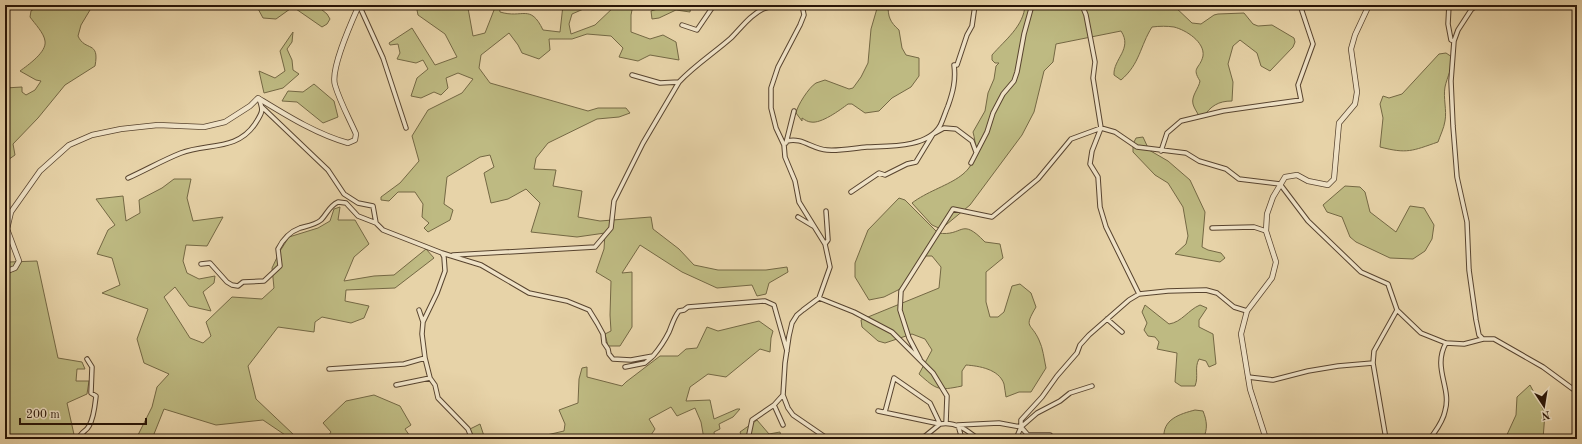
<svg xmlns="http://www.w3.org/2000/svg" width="1582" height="444" font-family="'Old Standard TT',serif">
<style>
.green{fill:#beba82;stroke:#746844}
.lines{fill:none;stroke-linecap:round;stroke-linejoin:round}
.minor-casing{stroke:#58442f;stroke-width:5.5}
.tertiary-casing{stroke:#58442f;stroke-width:6}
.minor{stroke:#efe2c6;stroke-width:3.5}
.tertiary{stroke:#efe2c6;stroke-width:4.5}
</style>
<rect width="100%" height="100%" fill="#e7d3a8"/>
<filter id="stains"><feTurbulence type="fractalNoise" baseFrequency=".005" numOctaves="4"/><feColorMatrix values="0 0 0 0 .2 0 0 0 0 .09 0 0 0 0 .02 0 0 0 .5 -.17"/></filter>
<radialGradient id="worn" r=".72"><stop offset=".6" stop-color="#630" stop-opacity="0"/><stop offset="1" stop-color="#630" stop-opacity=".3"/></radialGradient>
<!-- green -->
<path class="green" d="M39 5H93L81 25 78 36C85 52 100 40 95 66L65 85 38 118 13 144 15 155 5 162V88L22 87V92L26 95 35 90 41 81 36 80 20 71C28 65 47 52 45 41 44 33 35 24 30 17L31 11Z
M256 5H316L327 14 330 19 327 24 322 27 296 9H290L276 19 263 18Z
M416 5H436L442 7 446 5H455V7L468 8 473 36 485 33 496 5H499L500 12C523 19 530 3 543 30L560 32 563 5H588V7L572 14 569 24 571 34 595 25 616 5H633L631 15V32L650 39 663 35 676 42 679 60 650 55 638 61 619 57 623 48 611 36 587 34 572 39H549L550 50 539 59 522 53 518 45 509 33 481 55 479 68 490 83 588 111 598 108H626L630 113 619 117 597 119 548 143 536 158 534 169 556 170 553 186 582 191 578 217 600 221 651 217 653 229 679 249 694 265 718 270H766L787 267 788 272 769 283 766 294 757 296 752 285 717 288 682 272 640 245 622 273 632 272V327L620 346H608L605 334 611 331 610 315 611 281 596 272 604 249 605 233 577 237 531 232 540 203 526 189 508 199 491 203 484 173 494 167 490 155 480 157 447 177 444 204 453 210 450 220 428 232 424 228 429 223 422 217 423 204 415 192H398L389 201 381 200V197L400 183 419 161 412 136 428 110 462 93 473 79 458 73 446 78 448 88 441 95 434 92 421 98 411 96 417 78 428 69 423 60 416 63 397 59 400 53 398 44 390 45 389 43 412 28 435 65 457 57 445 34 418 15Z
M664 5H691L690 12 676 10 659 18 652 19 651 11 664 7Z
M878 5H888C888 17 890 22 899 30L902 48 906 55 919 58V76L911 87 892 98 879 111 865 113 852 104H848C840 110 821 124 811 122 808 122 805 120 802 118V121L796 113C797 106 809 87 816 83 819 82 822 81 825 80L849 89 853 88 861 77 868 63 871 29Z
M1025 5H1173L1192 23 1201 24 1214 15 1218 14 1244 13 1253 24 1258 26 1272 25 1294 38 1295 42 1293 47 1270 71 1261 66 1257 53 1240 40 1233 46 1228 64 1233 82 1232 101C1218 101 1211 106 1203 117L1199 116C1197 112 1194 108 1193 104 1191 96 1199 88 1200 81 1191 67 1200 69 1203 56 1205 42 1186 30 1174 27 1167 26 1160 26 1152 27 1140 46 1140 64 1121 80L1114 75C1113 59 1133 49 1121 31L1056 44 1053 62 1044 71 1034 112 1022 135 970 205 941 229 932 225 912 203C941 181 986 181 973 132L985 111 988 93 994 79 996 66 999 63H995L992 60V55C1005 40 1024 26 1025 5Z
M293 32 292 42 287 49 292 60 293 70 299 74 283 88 264 93 259 71 275 78 285 71 280 51Z
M1446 53 1452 57C1453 67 1447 77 1445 87 1443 98 1447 110 1445 121 1444 128 1440 136 1438 142 1412 151 1407 154 1380 147L1383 118 1380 104 1383 96 1389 98 1402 94 1439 54Z
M314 84 334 101 338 117 323 123 297 102 282 101 288 91 303 92Z
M1143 137 1149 150 1168 161 1190 180 1205 212 1202 247 1208 250 1221 253 1225 258 1220 262 1175 254 1186 244 1188 236 1183 207 1168 183 1155 175 1133 152V144L1136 138Z
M174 179H191L187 198 193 221 223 217 207 246 186 245 183 261 187 273 199 279 215 276 214 283 203 292 211 311 189 306 175 287 164 297 190 338 203 343 211 336 206 322 232 297 262 299 274 288 272 268 280 251 289 237 318 228 330 221 334 209 340 207 338 220H355L369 244 354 257 344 281 374 276 394 275 426 249 434 258 395 288 346 290 345 301 369 306 364 318 351 323 322 317 315 322 314 332 278 327 248 366 256 399 294 435 313 439H291L263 420 216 425 164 409 152 439H136L152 407 157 387 169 374 144 363 137 339 148 309 102 293 120 285 112 258 97 254 108 230 115 225 96 199 123 196 126 221 140 213 139 200 162 188Z
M1345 186 1360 187 1365 192 1370 212 1396 232 1410 206 1424 208 1434 225 1432 239 1425 251 1413 259 1390 258 1356 242 1350 237 1342 217 1327 212 1323 205Z
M899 198 905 200 938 233C964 237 960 216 985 242L1000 244 1003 258 986 272V302L990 317H998L1004 312 1012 286 1020 284 1031 293 1036 307C1023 329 1031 322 1039 340 1043 348 1044 359 1046 368L1031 392H1019L1006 397C1005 393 1005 388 1004 384 999 369 979 366 966 365L962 371V386C938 391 937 390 919 374L932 350 925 339 912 334 885 343 878 341 862 327 861 320 868 317 939 288 941 267 932 256H926L902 288 884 297 869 300 855 277V263L868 230Z
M5 254 9 262 37 261 58 358 82 362 85 369H77L76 381H89L87 394 67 403 75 439H5Z
M1145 305 1169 324C1182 322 1188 310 1200 305L1207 308 1199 320V327L1213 334 1216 364 1209 367 1206 361 1199 359C1194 368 1199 376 1195 386H1181L1175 382 1177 353 1157 349 1159 342 1155 337 1148 336 1144 330 1147 323 1142 312Z
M759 321 773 331 771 338 770 352 760 349 726 377 708 374 690 387 686 401 710 400 714 419 737 409H740L733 417 719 424 720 429 714 432 715 439H704L701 422 695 408 677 416 671 407 649 419 655 429 651 435 654 439H537L538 437 564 431 565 424 559 410 578 403 579 379 582 368 587 367V377L622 386 626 382 660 356H678L686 349 697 348 707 327 718 331Z
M1530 385 1545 413 1543 439H1505L1516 415 1517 397Z
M374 395 400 406 411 425 405 429 412 439H432H326L331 432 323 423 346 401Z
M1195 410 1203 411C1207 421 1208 429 1203 439H1164C1162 419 1180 414 1195 410Z
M757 420 769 434 780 432 781 437 776 439H743L740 432Z
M480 424 485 439H474L470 429Z"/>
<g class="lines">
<defs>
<path id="minor" d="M359 5 383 58 406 128
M1082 5 1086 15 1095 62 1093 78 1101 128 1092 151 1090 164 1098 177 1100 207 1106 227 1139 294
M1449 5 1448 24 1451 40 1454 41
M1477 5 1471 10 1458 30 1454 41 1451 81 1453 126 1457 177 1467 222 1469 270 1476 320 1479 335 1483 339
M682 25 697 30 714 5
M632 75 660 83 679 82C695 65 714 53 731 38 741 28 750 15 763 9 775 4 789 5 802 5L804 15 800 25 778 67 771 88V108L776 128 784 145 785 157 795 181 799 202 825 244 830 267 819 298 803 310 797 315 792 323 789 336 785 363 783 395 788 408 793 415 828 439
M262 107 328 170 344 194 358 203 373 206 376 223 383 230 442 253 481 265 529 293 567 301 589 310 597 323 603 334 604 343 608 349 609 354 613 359 631 360 653 356C659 349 665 340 669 332 672 325 674 317 679 311L684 310 688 307 765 301 774 305 787 351
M787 141C802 137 812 149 827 150 840 151 854 148 867 147 888 146 927 148 940 126 943 120 945 113 948 106 953 92 956 80 954 65H957L967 35 972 26 975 5
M786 143 794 111
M1161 151 1167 133 1181 121 1223 111 1301 100 1298 85 1313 44 1300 5
M971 163 987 132 993 113 1003 94 1014 81 1017 72 1024 34 1032 5
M128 178C146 170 163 160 181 153 207 143 237 151 255 124 262 113 264 111 259 99
M851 192 879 173 885 175 907 164 916 162 933 134 944 128 956 129 972 141 976 152
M798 217 813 226
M1212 228 1254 227 1266 231
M825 244 828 240 826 211
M442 253 444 257 445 271 437 293 423 322 422 334 425 358 430 378 435 385 438 398 468 429 472 439
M453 255 595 247 611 228 614 201 643 143 679 82
M201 264 210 263 227 282 232 285 238 286 243 282 264 281 280 266 278 249C283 239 289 232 300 228 307 226 315 225 321 220 327 214 329 206 338 202L346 203 358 216 376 223
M819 298 854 312 892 332 933 373 947 396 946 423
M419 310 423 322
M1107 319 1122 332
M920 359 909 338 900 310 901 291 953 209 992 217 1038 179 1071 139 1101 128 1115 132 1137 147 1186 153 1199 161 1226 169 1239 179 1280 184 1308 221 1361 272 1388 284 1397 310 1421 333 1446 343 1464 344 1483 339H1494L1543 367 1577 392
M625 367 645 363 652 357
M329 369 404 364 425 358
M1248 377 1273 380 1308 371 1338 366 1373 363
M396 385 430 378
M774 405 783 425
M878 411 940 424C955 421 967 430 978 439
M885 412 894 378 930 403 940 424
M1021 427 1037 413 1060 401 1070 393 1092 386
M79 439C80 432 86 432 89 426 94 418 95 405 96 396L91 393 92 367 87 359
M748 439 752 420 774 405 783 395
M919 439 924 437 940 424
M962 439 958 425 999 423 1021 427 1028 435H1050
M1016 439 1021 427V420L1042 397 1057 376 1077 353 1080 345 1089 335 1129 300 1139 294 1168 291 1206 290 1217 293 1234 307 1247 311
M1386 439 1373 363 1374 351 1397 310
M1430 439C1436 430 1443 422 1445 411 1452 388 1432 368 1446 343"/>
<path id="tertiary" d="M5 272 15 268 19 261 7 229 11 212 40 171 69 145 92 135 121 129 158 125 204 127 225 122 250 106 258 98C286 115 316 134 348 143L355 140 356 134C349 118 340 102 335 85 330 69 352 21 359 5
M1266 439 1250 389 1241 334 1247 311 1272 278 1276 262 1266 231 1267 214 1273 197 1285 177 1297 175 1308 181 1328 185 1334 179 1339 123 1355 104 1357 92 1351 49 1355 35 1369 5"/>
</defs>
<!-- minor casing -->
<use href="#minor" class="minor-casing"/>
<!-- tertiary casing -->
<use href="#tertiary" class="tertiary-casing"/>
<!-- minor -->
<use href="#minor" class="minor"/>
<!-- tertiary -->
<use href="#tertiary" class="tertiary"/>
</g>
<!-- margin -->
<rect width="1582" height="444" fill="none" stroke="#e7d3a8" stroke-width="20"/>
<rect x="6" y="6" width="1570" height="432" fill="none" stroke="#291507" stroke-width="2"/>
<rect x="10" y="10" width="1562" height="424" fill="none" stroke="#291507"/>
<!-- north arrow -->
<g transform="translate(1544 406) rotate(168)" stroke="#efe2c6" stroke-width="3" paint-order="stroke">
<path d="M0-3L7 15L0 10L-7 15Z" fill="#291507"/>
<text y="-6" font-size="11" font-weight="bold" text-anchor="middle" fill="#291507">N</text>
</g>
<!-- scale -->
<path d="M20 418v6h126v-6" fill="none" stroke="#291507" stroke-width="2"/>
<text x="26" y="418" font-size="12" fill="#291507" stroke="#efe2c6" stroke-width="3" paint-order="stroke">200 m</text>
<rect width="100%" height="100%" filter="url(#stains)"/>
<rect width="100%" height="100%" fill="url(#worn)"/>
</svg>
